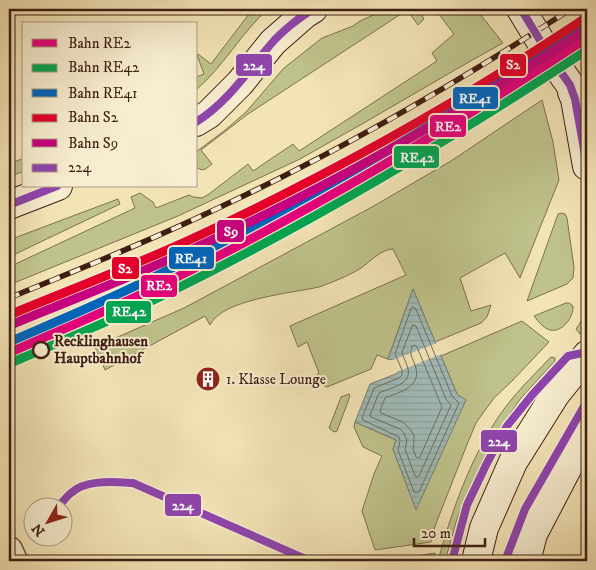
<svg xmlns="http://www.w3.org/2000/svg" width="596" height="570" font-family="'IM FELL DW Pica',serif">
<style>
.green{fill:#bfc38b;stroke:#7e704e}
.water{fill:url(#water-rules);stroke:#797d76}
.pier{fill:#f3e4b6}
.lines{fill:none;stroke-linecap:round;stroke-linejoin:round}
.shore{stroke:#6f6d65;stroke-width:1}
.street-casing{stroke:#6b503b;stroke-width:29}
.secondary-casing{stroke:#3e1e12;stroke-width:30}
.street{stroke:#f7edd0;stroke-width:26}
.secondary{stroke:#f7edd0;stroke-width:28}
.rail-casing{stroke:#3e1e12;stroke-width:5.5}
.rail{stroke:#f7edd0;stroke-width:4;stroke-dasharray:11;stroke-linecap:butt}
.bus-1-casing{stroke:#f7edd0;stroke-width:11}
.bus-1{stroke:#8e44ad;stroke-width:8}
.rail-1-casing{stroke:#f7edd0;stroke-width:12}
.rail-2-casing{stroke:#f7edd0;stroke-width:12}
.rail-3-casing{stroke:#f7edd0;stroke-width:12}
.rail-4-casing{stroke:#f7edd0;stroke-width:12}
.rail-5-casing{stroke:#f7edd0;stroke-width:12}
.rail-1{stroke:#e5007d;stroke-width:9}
.rail-2{stroke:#00a651;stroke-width:9}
.rail-3{stroke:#0065bd;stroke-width:9}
.rail-4{stroke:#e4002b;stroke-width:9}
.rail-5{stroke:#c7007f;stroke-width:9}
.stop-dot{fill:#f7edd0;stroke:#3e1e12;stroke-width:2.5}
.labels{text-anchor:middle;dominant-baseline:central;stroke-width:4;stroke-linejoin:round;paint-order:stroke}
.stop-label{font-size:15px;font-weight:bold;fill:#3e1e12;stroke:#f7edd0;text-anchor:start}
.poi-label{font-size:15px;fill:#3e1e12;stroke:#f7edd0;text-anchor:start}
.line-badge{stroke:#f7edd0;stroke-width:2}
.badge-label{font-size:14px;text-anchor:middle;font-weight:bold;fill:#fff}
</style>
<defs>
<pattern id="water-rules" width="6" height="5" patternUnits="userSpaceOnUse" patternTransform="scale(1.25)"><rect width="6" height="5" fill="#a0bcb8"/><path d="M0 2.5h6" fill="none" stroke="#8ba19d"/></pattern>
</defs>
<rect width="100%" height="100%" fill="#f3e4b6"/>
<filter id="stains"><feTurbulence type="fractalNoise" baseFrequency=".004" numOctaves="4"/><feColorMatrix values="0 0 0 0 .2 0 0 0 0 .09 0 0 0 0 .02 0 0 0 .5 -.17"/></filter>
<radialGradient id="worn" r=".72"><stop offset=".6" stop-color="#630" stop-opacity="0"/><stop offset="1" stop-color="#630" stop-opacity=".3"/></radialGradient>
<!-- green -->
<path class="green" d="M243 9H268C241 33 224 66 196 90V77L204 74 197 55 198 54 211 64 249 14Z
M387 9H419L420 12 424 19 418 25 407 10 248 114 201 150 212 164C207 168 204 172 197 168L196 152 224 131 246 112 284 68 322 38 353 26 360 21Z
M435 9H476L503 43 474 59 362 124 300 159 178 216 9 285V267L135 208 131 197 140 193 153 202 156 208 189 195 193 197 202 198 209 194 248 164 253 171 293 144 299 151 437 61 432 53 454 34Z
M542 100 553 142 559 180 520 278 505 253 460 278 471 311 491 305 487 317 481 323 435 342 413 289 388 359 377 355 371 369 327 387 311 380 319 373 307 342 298 347 290 326 406 275 393 249C381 249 370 262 361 268 353 274 328 284 319 287 293 293 222 299 210 325L205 316 105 370 95 347 184 308 372 207 451 161Z
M24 158V171L9 177V164Z
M118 199 120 204 9 257V240Z
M562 213 565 214 567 218 574 267 573 278 567 284 527 301 558 214Z
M587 298V326L580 334 576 329C583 320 586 310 587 298Z
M566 303H569L573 306C574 317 562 333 550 330 543 328 538 321 534 316Z
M522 321 549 342 512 381 494 398 483 413 476 423 468 442 435 526 431 542 375 550 362 511 374 474 382 456 363 447 354 427 355 422 396 440 393 449 416 509 457 394 441 356Z
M551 357 555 358V361L521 398 496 434 467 494 457 519 445 561H438C452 509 474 448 507 405 520 388 536 373 551 357Z
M349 394 350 396 337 431 334 432 329 428 341 397Z
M435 553 433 561H385Z"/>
<!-- water -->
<path class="water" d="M413 289 457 394 466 400 416 510 393 449 396 440 355 422 370 384 398 373 392 359 389 360 388 359Z"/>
<!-- pier -->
<path class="pier" d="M437 343 442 354 394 373 390 361Z"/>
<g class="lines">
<!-- shore -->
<path class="shore" d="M413 307 416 309 452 396 459 403 419 492 417 493 414 492 398 450 400 441 399 437 363 420 362 418 374 388 399 378 402 375V370L395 354 411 309Z
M413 325 416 326 446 399 451 405 419 476 417 477 415 476 405 449 407 440 404 433 400 429 371 417 370 415 379 393C389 388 412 385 408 369 407 364 404 359 402 353Z
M412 346 415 345 417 347 442 407 420 457 418 458 416 457 413 449 414 442V436L410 429 403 422 381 413 380 411 385 398C400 392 423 387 415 365 412 356 409 356 412 346Z"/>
<defs>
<path id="street" d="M9 550 14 561"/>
<path id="secondary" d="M521 9 547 52 587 109
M572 92 575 99 587 166
M196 122 209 114 240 83 273 42 305 14 313 9
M9 205 58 186
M476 561 484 528 513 462 555 395 587 355
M526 561 533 534 581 442 587 433"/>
</defs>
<!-- street casing -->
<use href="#street" class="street-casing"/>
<!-- secondary casing -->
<use href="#secondary" class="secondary-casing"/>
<!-- street -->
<use href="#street" class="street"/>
<!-- secondary -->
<use href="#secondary" class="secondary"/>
<defs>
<path id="rail" d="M9 298C85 267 161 236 235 200 351 145 463 79 571 9"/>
</defs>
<!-- rail casing -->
<use href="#rail" class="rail-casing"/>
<!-- rail -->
<use href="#rail" class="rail"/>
<defs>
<path id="bus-1" d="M521 9 547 52 570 85 575 99 587 166
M196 122C227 103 248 71 271 44 281 32 300 17 313 9
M9 205 57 186
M57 508C62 503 66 497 71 493 86 479 114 482 133 483L310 561
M452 561 467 505 487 463 507 426 532 395 568 356 587 352
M505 561 525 509 587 401"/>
</defs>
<!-- bus-1 casing -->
<use href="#bus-1" class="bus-1-casing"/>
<!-- bus-1 -->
<use href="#bus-1" class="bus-1"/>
<defs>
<path id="rail-1" d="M9 353C61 330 114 308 165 283 311 211 451 128 587 38"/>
<path id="rail-2" d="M13 362C65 340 117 318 168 293 314 221 452 139 587 50"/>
<path id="rail-3" d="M9 342C60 320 111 299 160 274 306 202 446 119 581 30"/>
<path id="rail-4" d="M9 315C72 289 136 265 198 236 333 173 463 100 587 17"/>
<path id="rail-5" d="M13 324C76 298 140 274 201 245 336 183 464 111 587 29"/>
</defs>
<!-- rail-1 casing -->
<use href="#rail-1" class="rail-1-casing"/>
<!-- rail-2 casing -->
<use href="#rail-2" class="rail-2-casing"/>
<!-- rail-3 casing -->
<use href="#rail-3" class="rail-3-casing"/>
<!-- rail-4 casing -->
<use href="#rail-4" class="rail-4-casing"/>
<!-- rail-5 casing -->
<use href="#rail-5" class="rail-5-casing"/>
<!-- rail-1 -->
<use href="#rail-1" class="rail-1"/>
<!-- rail-2 -->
<use href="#rail-2" class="rail-2"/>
<!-- rail-3 -->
<use href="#rail-3" class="rail-3"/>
<!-- rail-4 -->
<use href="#rail-4" class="rail-4"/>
<!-- rail-5 -->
<use href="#rail-5" class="rail-5"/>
</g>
<!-- icons -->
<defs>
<symbol id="building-disc" viewBox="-11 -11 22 22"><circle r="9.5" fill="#8f2418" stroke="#f7edd0"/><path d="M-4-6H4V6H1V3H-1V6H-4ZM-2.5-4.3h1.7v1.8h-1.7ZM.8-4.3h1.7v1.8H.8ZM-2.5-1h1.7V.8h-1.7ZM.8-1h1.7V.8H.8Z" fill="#fff"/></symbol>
</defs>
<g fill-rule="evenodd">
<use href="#building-disc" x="194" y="365" width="28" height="28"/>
</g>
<!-- markers -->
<circle class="stop-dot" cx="41" cy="350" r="8"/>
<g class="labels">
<!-- stop labels -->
<g class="stop-label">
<text x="54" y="341">Recklinghausen<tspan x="54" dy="17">Hauptbahnhof</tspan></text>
</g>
<!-- poi labels -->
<g class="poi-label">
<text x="226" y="379">1. Klasse Lounge</text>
</g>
</g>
<g class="line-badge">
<rect x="499" y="53" width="28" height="24" rx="5" fill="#e4002b"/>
<rect x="235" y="53" width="38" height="24" rx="5" fill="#8e44ad"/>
<rect x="452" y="86" width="47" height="24" rx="5" fill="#0065bd"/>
<rect x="429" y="114" width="38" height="24" rx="5" fill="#e5007d"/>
<rect x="393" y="145" width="47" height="24" rx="5" fill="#00a651"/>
<rect x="216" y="219" width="29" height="24" rx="5" fill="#c7007f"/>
<rect x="168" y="246" width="47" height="24" rx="5" fill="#0065bd"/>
<rect x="111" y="256" width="29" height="24" rx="5" fill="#e4002b"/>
<rect x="140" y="274" width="38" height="24" rx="5" fill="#e5007d"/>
<rect x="105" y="300" width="47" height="24" rx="5" fill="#00a651"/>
<rect x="480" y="429" width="38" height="24" rx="5" fill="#8e44ad"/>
<rect x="164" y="493" width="38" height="24" rx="5" fill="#8e44ad"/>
</g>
<g class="badge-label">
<text x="513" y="69">S2</text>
<text x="254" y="70">224</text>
<text x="475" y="103">RE41</text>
<text x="448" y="131">RE2</text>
<text x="417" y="162">RE42</text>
<text x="231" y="236">S9</text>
<text x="191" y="263">RE41</text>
<text x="125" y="273">S2</text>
<text x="159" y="290">RE2</text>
<text x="129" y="316">RE42</text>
<text x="499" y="446">224</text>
<text x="183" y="510">224</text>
</g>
<!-- margin -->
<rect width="596" height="570" fill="none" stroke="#f3e4b6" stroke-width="30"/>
<rect x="10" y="10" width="576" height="550" fill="none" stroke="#3e1e12" stroke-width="2.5"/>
<rect x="15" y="15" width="566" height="540" fill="none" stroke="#3e1e12"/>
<!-- legend -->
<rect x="22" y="22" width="175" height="165" fill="#f7edd0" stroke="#ad9a84"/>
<rect x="32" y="39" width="25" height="8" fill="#e5007d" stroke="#ad9a84"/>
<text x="68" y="48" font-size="15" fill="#3e1e12">Bahn RE2</text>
<rect x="32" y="64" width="25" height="8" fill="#00a651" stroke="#ad9a84"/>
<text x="68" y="72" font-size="15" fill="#3e1e12">Bahn RE42</text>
<rect x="32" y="89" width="25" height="8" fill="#0065bd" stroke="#ad9a84"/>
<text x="68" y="98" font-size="15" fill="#3e1e12">Bahn RE41</text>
<rect x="32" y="114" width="25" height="8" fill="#e4002b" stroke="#ad9a84"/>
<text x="68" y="122" font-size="15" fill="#3e1e12">Bahn S2</text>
<rect x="32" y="139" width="25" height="8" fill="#c7007f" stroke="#ad9a84"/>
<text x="68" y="148" font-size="15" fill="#3e1e12">Bahn S9</text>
<rect x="32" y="164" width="25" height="8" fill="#8e44ad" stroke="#ad9a84"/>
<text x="68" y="172" font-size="15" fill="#3e1e12">224</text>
<!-- north arrow -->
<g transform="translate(48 522) rotate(231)"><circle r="24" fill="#f7edd0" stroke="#ad9a84"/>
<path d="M0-4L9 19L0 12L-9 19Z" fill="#8f2418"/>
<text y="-8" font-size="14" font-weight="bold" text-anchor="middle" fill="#3e1e12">N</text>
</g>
<!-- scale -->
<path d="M414 538v8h71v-8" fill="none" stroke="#3e1e12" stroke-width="2.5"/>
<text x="421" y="538" font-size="15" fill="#3e1e12" stroke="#f7edd0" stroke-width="4" paint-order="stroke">20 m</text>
<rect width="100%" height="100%" filter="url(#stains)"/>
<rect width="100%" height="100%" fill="url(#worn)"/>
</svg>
